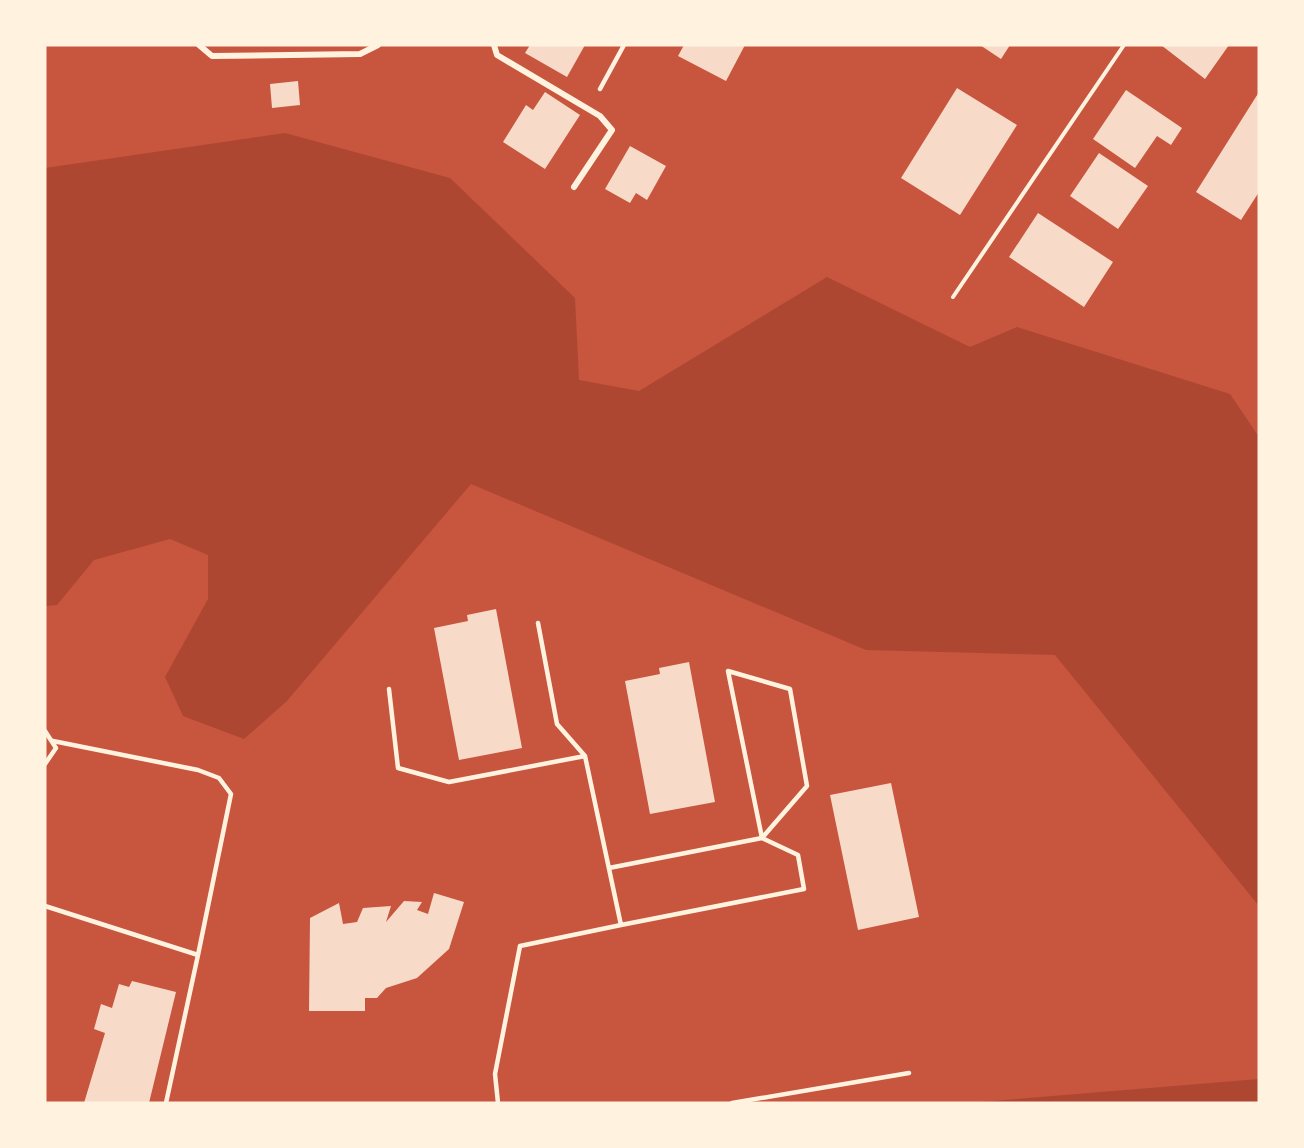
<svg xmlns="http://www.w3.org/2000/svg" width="1304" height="1148" font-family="'Exo 2',sans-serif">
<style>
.green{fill:#ae4732}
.building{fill:#f7dbc8}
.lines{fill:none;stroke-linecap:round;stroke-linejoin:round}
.path{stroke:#fff3e0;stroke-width:4}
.service{stroke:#fff3e0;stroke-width:4.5}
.minor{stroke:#fff3e0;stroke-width:6}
</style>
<rect width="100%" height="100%" fill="#c8553d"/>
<!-- green -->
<path class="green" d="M285 133 450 178 575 298 579 380 639 391 827 277 970 347 1017 327 1230 394 1259 437V906L1055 655 866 650 471 484 287 701 244 739 183 716 165 677 208 599V555L170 539 94 560 57 605 45 606V168Z
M1259 1079V1103H968Z"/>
<!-- building -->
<path class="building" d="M530 45H585L567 77 525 53Z
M684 45H745L726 81 678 56Z
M980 45H1010L1001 59Z
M1161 45H1229L1205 79Z
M298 81 300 105 272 108 270 84Z
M957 88 1017 125 960 215 901 178Z
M1126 90 1182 128 1171 145 1157 136 1135 168 1093 139Z
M545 92 580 115 545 169 503 142 526 105 533 110Z
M1259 92V192L1241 220 1196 192Z
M630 146 666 166 647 200 636 193 630 203 605 189Z
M1099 153 1148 186 1118 229 1070 196Z
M1038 213 1113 262 1084 307 1009 257Z
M496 609 522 748 459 760 434 628 468 621 467 615Z
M689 662 715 802 650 814 625 681 660 674 659 668Z
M891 783 919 917 858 930 830 795Z
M434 893 464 902 449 949 417 978 386 988 377 998H365V1011H309L310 918 339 903 343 924 357 922 363 908 391 906 386 922 404 901 422 902 417 910 428 914Z
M132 981 176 992 149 1103H84L105 1033 94 1029 101 1004 112 1008 119 984 129 987Z"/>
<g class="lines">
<!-- path -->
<path class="path" d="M953 297 1124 45"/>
<!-- service -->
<path class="service" d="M600 89 624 45
M538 623 557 724 585 756
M389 689 398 768 449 782 585 756 621 925 520 946 495 1074 498 1103
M45 731 56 748 45 764
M609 868 762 838 728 671 790 689 807 786 762 838 798 855 804 889 621 925
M45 906 198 955 231 794 219 778 198 770 53 741
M166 1103 198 955
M732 1103 909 1073"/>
<!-- minor -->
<path class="minor" d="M199 45 212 56 360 54 378 45
M494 45 497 55 600 116 612 130 574 187"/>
</g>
<!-- border -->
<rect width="1304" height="1148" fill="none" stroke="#fff3e0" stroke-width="93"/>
</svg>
